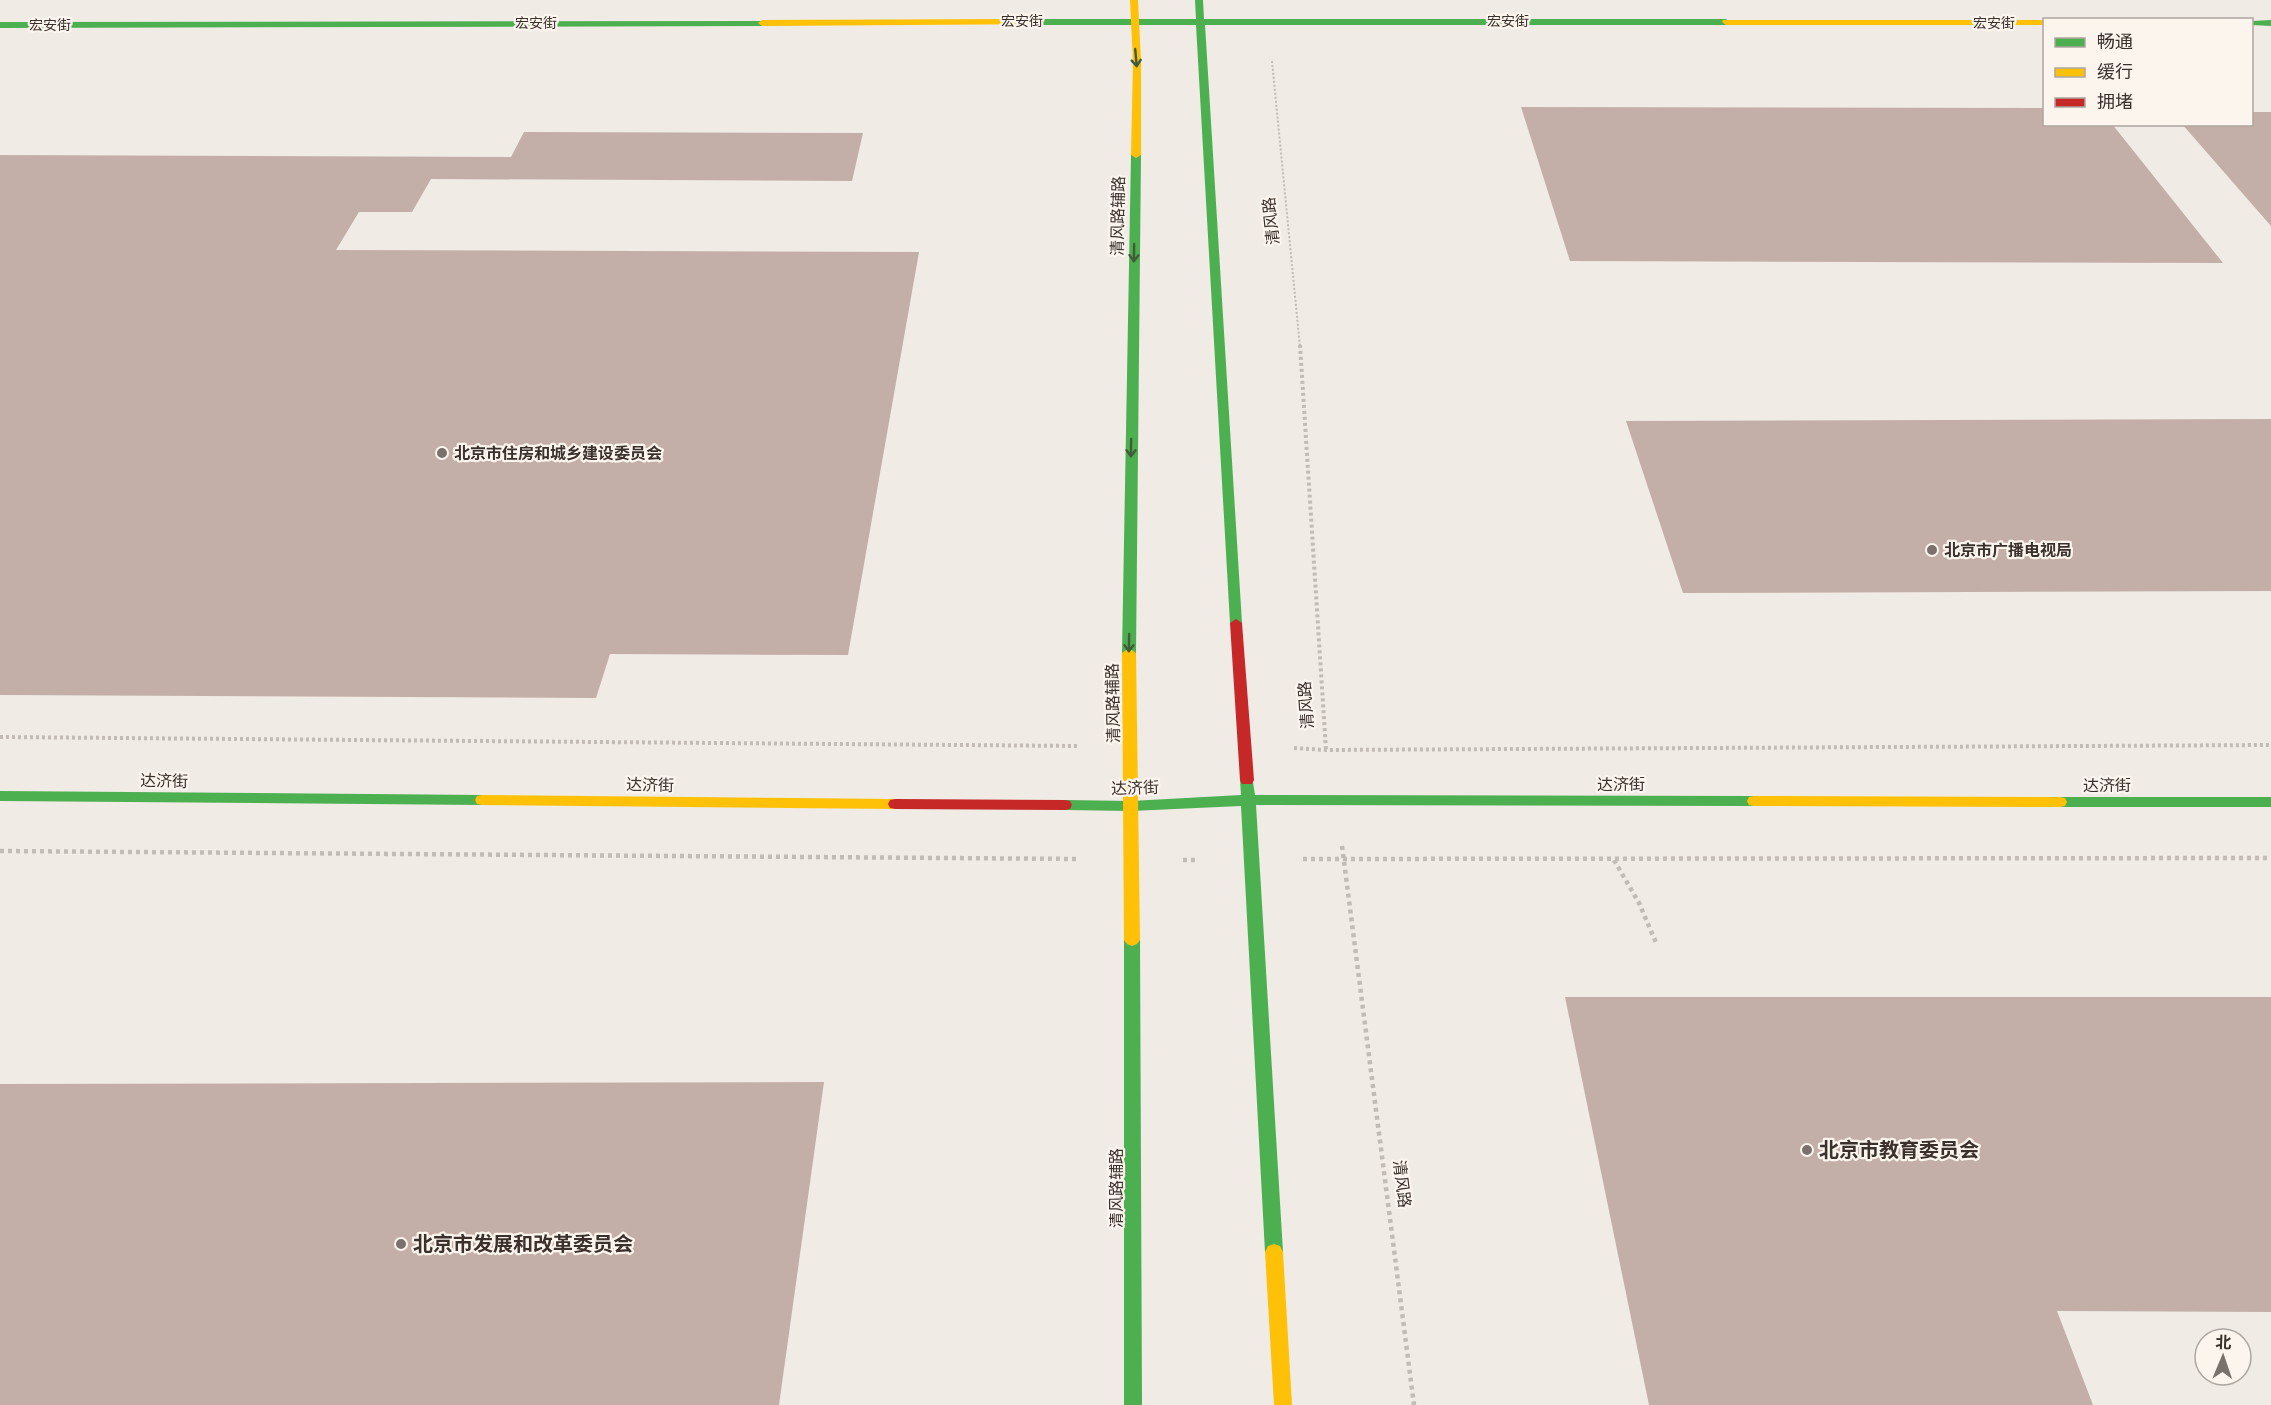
<svg xmlns="http://www.w3.org/2000/svg" width="2271" height="1405" font-family="Figtree,'Noto Sans SC',sans-serif">
<style>
.building{fill:#c3afa7}
.lines{fill:none;stroke-linecap:round;stroke-linejoin:round}
.path-far2{stroke:#c2bbb6;stroke-width:2;stroke-dasharray:2 2;stroke-linecap:butt}
.path-far1{stroke:#c2bbb6;stroke-width:4;stroke-dasharray:3 3;stroke-linecap:butt}
.path{stroke:#c2bbb6;stroke-width:4.5;stroke-dasharray:4 4;stroke-linecap:butt}
.fast{fill:#4caf50;fill-rule:evenodd}
.slow{fill:#ffc107;fill-rule:evenodd}
.jam{fill:#c62828;fill-rule:evenodd}
.oneway{stroke:#415c38}
.poi-dot{fill:#7a716c;stroke:#fbf5ee;stroke-width:2}
.labels{text-anchor:middle;dominant-baseline:central;stroke-width:4.5;stroke-linejoin:round;paint-order:stroke}
.far-street-label{font-size:14px;fill:#3b302b;stroke:#fbf5ee}
.street-label{font-size:16px;fill:#3b302b;stroke:#fbf5ee}
.poi-label{font-size:16px;font-weight:bold;fill:#3b302b;stroke:#fbf5ee;text-anchor:start}
.near-poi-label{font-size:20px;font-weight:bold;fill:#3b302b;stroke:#fbf5ee;text-anchor:start}
</style>
<rect width="100%" height="100%" fill="#f0ebe5"/>
<!-- building -->
<path class="building" d="M1521 107 2044 108V124H2112L2223 263 1570 261Z
M2252 112H2271V226L2182 124H2252Z
M524 132 863 133 852 181 431 179 412 212H359L336 250 919 252 848 655 610 654 596 698 0 695V155L511 157Z
M2271 419V591L1683 593 1626 421Z
M1565 997H2271V1312L2057 1311 2093 1405H1649Z
M824 1082 779 1405H0V1084Z"/>
<g class="lines">
<!-- path-far2 -->
<path class="path-far2" d="M1272 61 1300 347"/>
<!-- path-far1 -->
<path class="path-far1" d="M1300 345 1326 750
M0 737 1079 746
M1294 748 1326 750 2271 745"/>
<!-- path -->
<path class="path" d="M1342 846 1414 1405
M0 851 1079 859
M1303 859 2271 858
M1183 860H1199
M1614 860 1639 903 1657 945"/>
<!-- fast -->
<path class="fast" d="M1195 0H1203L1204 19H1726L1730 22 1726 25H1205L1242 623 1236 627 1230 623 1196 25H1035L1031 22 1035 19H1196Z
M2271 20V26L2252 25V21Z
M765 21V25L762 26 0 28V22Z
M1136 152 1141 155 1136 653 1129 658 1122 653 1131 155Z
M1247 775 1252 776 1255 795 1754 796 1759 797 1761 801 1759 805 1754 806 1256 805 1283 1252 1280 1258 1274 1260 1268 1258 1265 1252 1241 806 1131 811 1065 810 1060 809 1058 805 1060 801 1065 800 1131 801 1241 795 1240 780 1242 776Z
M0 791 482 795 487 796 489 800 487 804 482 805 0 801Z
M2060 797H2271V807H2060L2055 806 2053 802 2055 798Z
M1132 934 1137 936 1140 940 1142 1405H1124V940L1127 936Z"/>
<!-- slow -->
<path class="slow" d="M1130 0H1138L1141 62V155L1136 158 1131 155 1133 62Z
M1035 19 1038 20V24L762 26 758 23 762 20Z
M1723 20H2044V25H1726L1722 22Z
M1129 648 1136 653 1140 940 1137 944 1132 946 1127 944 1124 940 1122 653Z
M482 795 895 799 900 800 902 804 900 808 895 809 482 805 477 804 475 800 477 796Z
M1754 796 2060 797 2065 798 2067 802 2065 806 2060 807 1754 806 1749 805 1747 801 1749 797Z
M1274 1244 1280 1246 1283 1252 1292 1405H1274L1265 1252 1268 1246Z"/>
<!-- jam -->
<path class="jam" d="M1236 619 1242 623 1254 780 1252 784H1242L1240 780 1230 623Z
M895 799 1065 800 1070 801 1072 805 1070 809 1065 810 895 809 890 808 888 804 890 800Z"/>
</g>
<!-- one-way arrows -->
<defs><path id="oneway-shaft" d="M-6 0H5M1.5-3L5.5 0L1.5 3" fill="none" stroke-width="1.6" stroke-linecap="round" stroke-linejoin="round" transform="scale(1.5)"/></defs>
<g class="oneway">
<use href="#oneway-shaft" transform="translate(1136 58) rotate(85)"/>
<use href="#oneway-shaft" transform="translate(1134 253) rotate(91)"/>
<use href="#oneway-shaft" transform="translate(1131 448) rotate(91)"/>
<use href="#oneway-shaft" transform="translate(1129 643) rotate(91)"/>
</g>
<!-- markers -->
<g class="poi-dot">
<circle cx="442" cy="453" r="6"/>
<circle cx="1932" cy="550" r="6"/>
<circle cx="1807" cy="1150" r="6"/>
<circle cx="401" cy="1244" r="6"/>
</g>
<g class="labels">
<!-- far-street labels -->
<g class="far-street-label">
<text x="1022" y="21">宏安街</text>
<text x="1508" y="21">宏安街</text>
<text x="536" y="23">宏安街</text>
<text x="1994" y="23">宏安街</text>
<text x="50" y="25">宏安街</text>
</g>
<!-- street labels -->
<g class="street-label">
<text transform="translate(1118 216) rotate(-89)">清风路辅路</text>
<text transform="translate(1271 221) rotate(-96)">清风路</text>
<text transform="translate(1113 703) rotate(-91)">清风路辅路</text>
<text transform="translate(1306 705) rotate(-94)">清风路</text>
<text transform="translate(164 781) rotate(1)">达济街</text>
<text x="1621" y="784">达济街</text>
<text transform="translate(650 785) rotate(1)">达济街</text>
<text x="2107" y="785">达济街</text>
<text transform="translate(1135 788) rotate(-2)">达济街</text>
<text transform="translate(1402 1184) rotate(83)">清风路</text>
<text transform="translate(1116 1188) rotate(-90)">清风路辅路</text>
</g>
<!-- poi labels -->
<g class="poi-label">
<text x="454" y="453">北京市住房和城乡建设委员会</text>
<text x="1944" y="550">北京市广播电视局</text>
</g>
<!-- near-poi labels -->
<g class="near-poi-label">
<text x="1819" y="1150">北京市教育委员会</text>
<text x="413" y="1244">北京市发展和改革委员会</text>
</g>
</g>
<!-- legend -->
<rect x="2043" y="18" width="210" height="108" fill="#fbf5ee" stroke="#aea6a0" stroke-width="1.5"/>
<rect x="2055" y="38" width="30" height="9" fill="#4caf50" stroke="#aea6a0" stroke-width="1.5"/>
<text x="2097" y="48" font-size="18" fill="#3b302b">畅通</text>
<rect x="2055" y="68" width="30" height="9" fill="#ffc107" stroke="#aea6a0" stroke-width="1.5"/>
<text x="2097" y="78" font-size="18" fill="#3b302b">缓行</text>
<rect x="2055" y="98" width="30" height="9" fill="#c62828" stroke="#aea6a0" stroke-width="1.5"/>
<text x="2097" y="108" font-size="18" fill="#3b302b">拥堵</text>
<!-- north arrow -->
<g transform="translate(2223 1357) rotate(2)"><circle r="28" fill="#fbf5ee" stroke="#aea6a0" stroke-width="1.5"/>
<path d="M0-4.5L10 22L0 15L-10 22Z" fill="#7a716c"/>
<text y="-9" font-size="16" font-weight="bold" text-anchor="middle" fill="#3b302b">北</text>
</g>
</svg>
